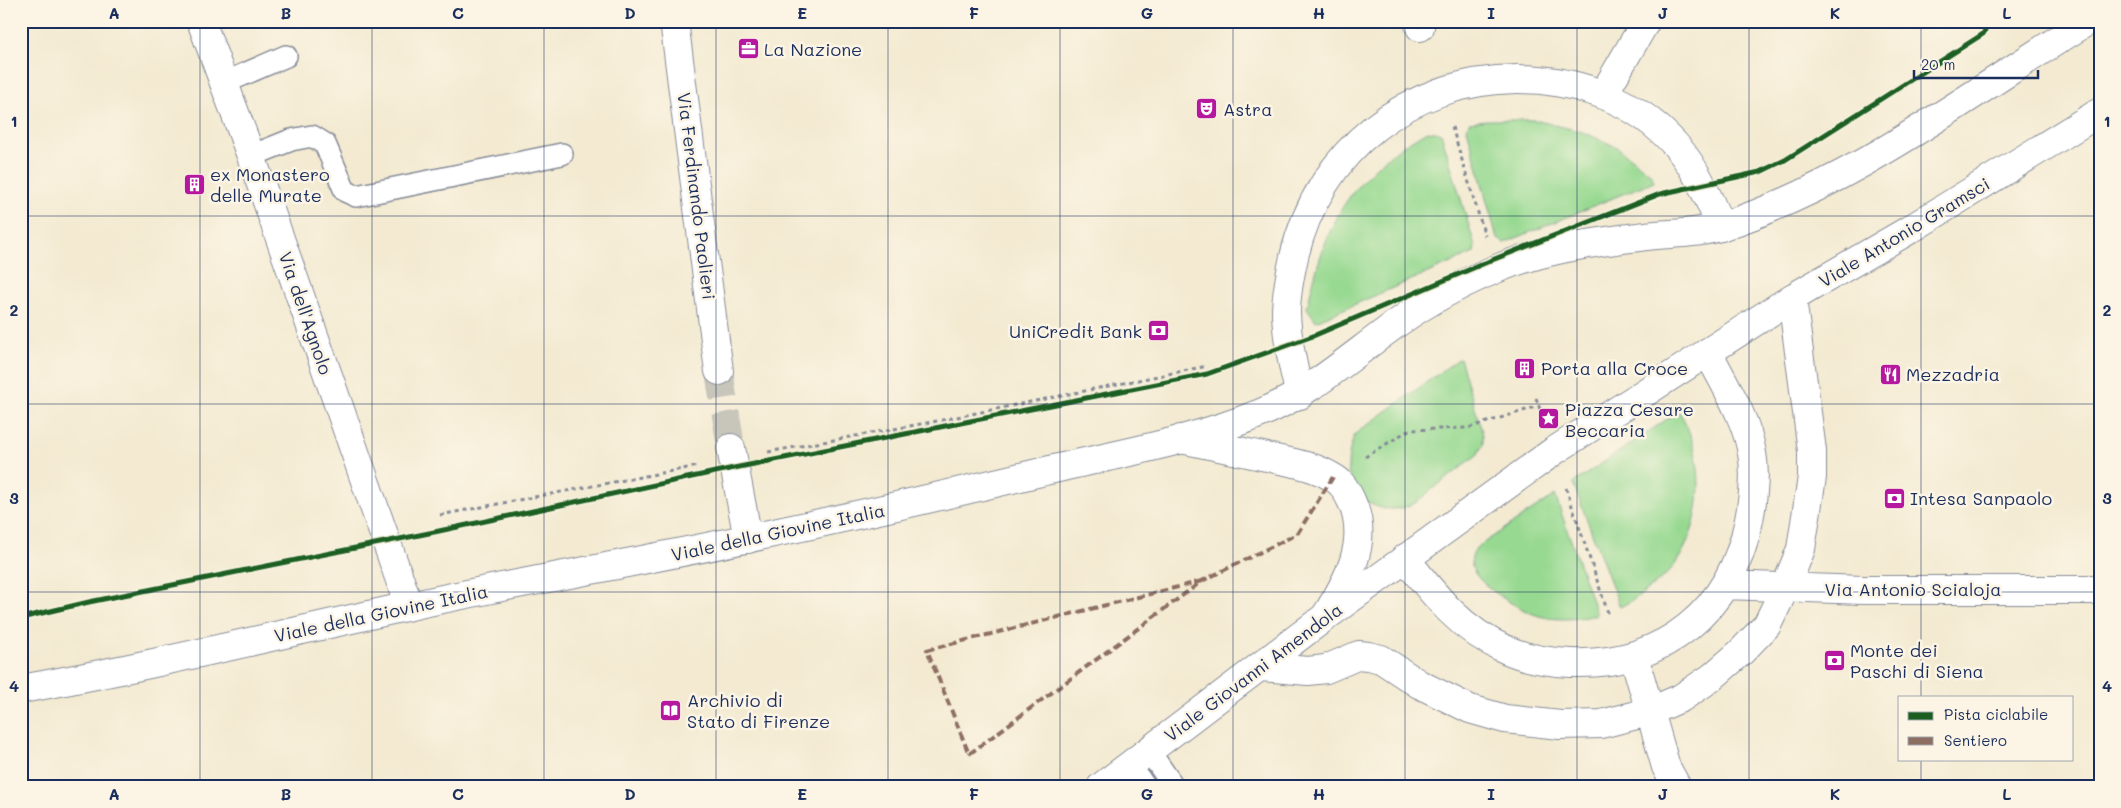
<svg xmlns="http://www.w3.org/2000/svg" width="2121" height="808" font-family="Mali,sans-serif">
<style>
.green{fill:#97d991;stroke:#598478}
.lines{fill:none;stroke-linecap:round;stroke-linejoin:round}
.street-tunnel{stroke:#c8c5ba;stroke-width:28;stroke-dasharray:28 14;stroke-linecap:butt}
.lane-casing{stroke:#878c98;stroke-width:24}
.street-casing{stroke:#878c98;stroke-width:30}
.primary-casing{stroke:#878c98;stroke-width:30}
.path{stroke:#878c98;stroke-width:3;stroke-dasharray:4 4;stroke-linecap:butt}
.lane{stroke:#fff;stroke-width:21}
.street{stroke:#fff;stroke-width:28}
.primary{stroke:#fff;stroke-width:28}
.quiet{stroke:#8d6e63;stroke-width:4;stroke-dasharray:8 4;stroke-linecap:butt}
.cycleway-casing{stroke:#fcf5e5;stroke-width:8}
.cycleway{stroke:#1b5e20;stroke-width:5}
.grid{fill:none;stroke:#1b2f5e;stroke-width:1;stroke-opacity:0.55}
.labels{text-anchor:middle;dominant-baseline:central;stroke-width:5;stroke-linejoin:round;paint-order:stroke}
.poi-label{font-size:18px;fill:#1b2f5e;stroke:#fcf5e5;text-anchor:start}
.street-label{font-size:18px;fill:#1b2f5e;stroke:#fcf5e5}
.neatline{fill:none;stroke:#1b2f5e;stroke-width:2}
.grid-label{font-size:16px;text-anchor:middle;font-weight:bold;fill:#1b2f5e}
</style>
<rect width="100%" height="100%" fill="#fcf5e5"/>
<filter id="ink" filterUnits="userSpaceOnUse"><feTurbulence type="fractalNoise" baseFrequency=".02" numOctaves="2"/><feDisplacementMap in="SourceGraphic" scale="10" xChannelSelector="R" yChannelSelector="G"/><feConvolveMatrix kernelMatrix="1 2 1 2 8 2 1 2 1" color-interpolation-filters="sRGB"/></filter>
<filter id="wash" filterUnits="userSpaceOnUse"><feTurbulence type="fractalNoise" baseFrequency=".0096" numOctaves="4" result="noise"/><feDisplacementMap in="SourceGraphic" scale="20" xChannelSelector="R" yChannelSelector="G"/><feGaussianBlur stdDeviation="1.12" result="paint"/><feColorMatrix in="noise" values="0 0 0 0 0 0 0 0 0 0 0 0 0 0 0 0 0 1.4 0 .05"/><feComposite in="paint" operator="in"/></filter>
<g filter="url(#wash)">
<rect width="100%" height="100%" fill="#f3ead1"/>
<!-- green -->
<path class="green" d="M1487 120H1534L1580 131 1617 147 1651 174 1654 181 1504 243 1497 238 1467 129 1469 122Z
M1428 131 1441 133 1475 246 1474 253 1316 321 1307 308C1314 277 1322 245 1337 217 1356 181 1392 149 1428 131Z
M1460 358 1483 435V444L1478 454C1463 466 1448 478 1432 489 1426 494 1419 502 1411 505 1391 513 1370 509 1357 492 1343 474 1348 453 1355 434Z
M1679 411C1706 457 1706 518 1676 563 1667 577 1635 600 1620 607L1573 483Z
M1555 495 1597 615C1577 619 1559 621 1539 616 1521 611 1477 585 1472 567 1470 560 1473 554 1476 548Z"/>
</g>
<g filter="url(#ink)">
<g class="lines">
<!-- street-tunnel -->
<path class="street-tunnel" d="M719 371 731 448"/>
<defs>
<path id="lane" d="M224 83 286 56
M251 156 291 140 312 136 325 144 345 191 356 196 562 154
M1149 751 1174 787
M1130 765 1145 787"/>
<path id="street" d="M201 21 251 156 409 606
M674 21 719 371
M1418 21 1420 27
M1603 95 1646 21
M1300 395C1293 368 1287 341 1286 313 1286 295 1290 275 1294 257 1319 150 1408 80 1517 79 1573 79 1628 97 1668 137 1694 162 1707 195 1721 227
M1181 439C1209 445 1238 451 1267 457 1288 462 1313 465 1332 477 1342 482 1346 490 1351 500 1371 542 1347 582 1325 617
M731 448 748 539
M1405 558C1434 595 1461 630 1505 649 1525 658 1549 662 1571 663 1664 666 1731 611 1749 520 1753 499 1756 474 1752 453 1746 417 1724 384 1708 352
M1725 585 1863 590H2100
M1634 656 1666 767 1677 787
M1261 667 1308 671 1326 669 1359 655 1368 656 1381 659 1419 684 1470 709 1505 719 1560 725 1601 724 1649 712 1681 698 1711 678 1741 652 1767 625 1785 588 1801 549 1812 477V451L1792 298"/>
<path id="primary" d="M21 689C152 666 281 634 410 606 482 590 555 577 627 563 765 536 901 506 1037 473 1112 455 1190 442 1261 413 1307 394 1342 364 1381 335 1416 308 1455 286 1496 269 1544 249 1595 242 1646 236 1672 233 1699 234 1723 226 1857 182 1969 94 2088 21
M1101 787 1325 617 1554 451 1792 298 1909 230 2100 112"/>
</defs>
<!-- lane casing -->
<use href="#lane" class="lane-casing"/>
<!-- street casing -->
<use href="#street" class="street-casing"/>
<!-- primary casing -->
<use href="#primary" class="primary-casing"/>
<!-- path -->
<path class="path" d="M1452 127 1485 236
M1536 398 1542 415
M768 452 937 421 1207 366
M1365 457 1409 430 1468 428 1539 406
M1566 488 1608 613
M440 515 698 466"/>
<!-- lane -->
<use href="#lane" class="lane"/>
<!-- street -->
<use href="#street" class="street"/>
<!-- primary -->
<use href="#primary" class="primary"/>
<!-- quiet -->
<path class="quiet" d="M1418 21 1420 27
M1202 581 927 650 969 754 1202 581 1297 534 1333 477"/>
<defs>
<path id="cycleway" d="M21 618 89 602 439 531 734 468 1207 374 1313 336 1492 260 1660 194 1760 172 1785 160 1983 34 1990 21"/>
</defs>
<!-- cycleway casing -->
<use href="#cycleway" class="cycleway-casing"/>
<!-- cycleway -->
<use href="#cycleway" class="cycleway"/>
</g>
</g>
<!-- grid -->
<path class="grid" d="M200 21V787M372 21V787M544 21V787M716 21V787M888 21V787M1060 21V787M1233 21V787M1405 21V787M1577 21V787M1749 21V787M1921 21V697M21 216H2100M21 404H2100M21 592H2100M1921 759V787"/>
<!-- icons -->
<defs>
<symbol id="office-square" viewBox="-11 -11 22 22"><rect x="-9" y="-9" width="18" height="18" rx="4" fill="#b5179e" stroke="#fcf5e5"/><path d="M-6-3h4V-5.5h4V-3h4V5H-6ZM-1-4.5V-3h2v-1.5ZM-6 0V1H6V0Z" fill="#fff"/></symbol>
<symbol id="theatre-square" viewBox="-11 -11 22 22"><rect x="-9" y="-9" width="18" height="18" rx="4" fill="#b5179e" stroke="#fcf5e5"/><path d="M-5-5.5Q0-4 5-5.5V0Q5 5 0 6Q-5 5-5 0ZM-3.3-2.5H-1v1.5H-3.3ZM1-2.5H3.3v1.5H1ZM-2.8 1Q0 5.5 2.8 1Z" fill="#fff"/></symbol>
<symbol id="building-square" viewBox="-11 -11 22 22"><rect x="-9" y="-9" width="18" height="18" rx="4" fill="#b5179e" stroke="#fcf5e5"/><path d="M-4-6H4V6H1V3H-1V6H-4ZM-2.5-4.3h1.7v1.8h-1.7ZM.8-4.3h1.7v1.8H.8ZM-2.5-1h1.7V.8h-1.7ZM.8-1h1.7V.8H.8Z" fill="#fff"/></symbol>
<symbol id="bank-square" viewBox="-11 -11 22 22"><rect x="-9" y="-9" width="18" height="18" rx="4" fill="#b5179e" stroke="#fcf5e5"/><path d="M-6-4H6V4H-6ZM0-2.3a2.3 2.3 0 1 0 0 4.6a2.3 2.3 0 1 0 0-4.6Z" fill="#fff"/></symbol>
<symbol id="restaurant-square" viewBox="-11 -11 22 22"><rect x="-9" y="-9" width="18" height="18" rx="4" fill="#b5179e" stroke="#fcf5e5"/><path d="M-5-6h1v4h1v-4h1v4h1v-4h1v5L-1.5 .5V6h-2V.5L-5-1ZM5-6V6H3V1.5H1.5Q1.5-4 5-6Z" fill="#fff"/></symbol>
<symbol id="sight-square" viewBox="-11 -11 22 22"><rect x="-9" y="-9" width="18" height="18" rx="4" fill="#b5179e" stroke="#fcf5e5"/><path d="M0-6L1.8-2.2L6-1.7L2.9 1.2L3.7 5.4L0 3.3L-3.7 5.4L-2.9 1.2L-6-1.7L-1.8-2.2Z" fill="#fff"/></symbol>
<symbol id="library-square" viewBox="-11 -11 22 22"><rect x="-9" y="-9" width="18" height="18" rx="4" fill="#b5179e" stroke="#fcf5e5"/><path d="M-6-4Q-3-5.5-.7-3.5V5Q-3 3-6 4ZM6-4Q3-5.5 .7-3.5V5Q3 3 6 4Z" fill="#fff"/></symbol>
</defs>
<g fill-rule="evenodd">
<use href="#office-square" x="736" y="36" width="25" height="25"/>
<use href="#theatre-square" x="1194" y="96" width="25" height="25"/>
<use href="#building-square" x="182" y="172" width="25" height="25"/>
<use href="#bank-square" x="1146" y="318" width="25" height="25"/>
<use href="#building-square" x="1512" y="356" width="25" height="25"/>
<use href="#restaurant-square" x="1878" y="362" width="25" height="25"/>
<use href="#sight-square" x="1536" y="406" width="25" height="25"/>
<use href="#bank-square" x="1882" y="486" width="25" height="25"/>
<use href="#bank-square" x="1822" y="648" width="25" height="25"/>
<use href="#library-square" x="658" y="698" width="25" height="25"/>
</g>
<g class="labels">
<!-- poi labels -->
<g class="poi-label">
<text x="764" y="49">La Nazione</text>
<text x="1223" y="109">Astra</text>
<text x="210" y="174">ex Monastero<tspan x="210" dy="21">delle Murate</tspan></text>
<text x="1142" y="331" text-anchor="end">UniCredit Bank</text>
<text x="1541" y="368">Porta alla Croce</text>
<text x="1906" y="374">Mezzadria</text>
<text x="1565" y="409">Piazza Cesare<tspan x="1565" dy="21">Beccaria</tspan></text>
<text x="1910" y="498">Intesa Sanpaolo</text>
<text x="1850" y="650">Monte dei<tspan x="1850" dy="21">Paschi di Siena</tspan></text>
<text x="687" y="700">Archivio di<tspan x="687" dy="21">Stato di Firenze</tspan></text>
</g>
<!-- street labels -->
<g class="street-label">
<text transform="translate(697 196) rotate(83)">Via Ferdinando Paolieri</text>
<text transform="translate(1904 232) rotate(-31)">Viale Antonio Gramsci</text>
<text transform="translate(306 313) rotate(71)">Via dell'Agnolo</text>
<text transform="translate(778 532) rotate(-12)">Viale della Giovine Italia</text>
<text x="1913" y="589">Via Antonio Scialoja</text>
<text transform="translate(381 613) rotate(-12)">Viale della Giovine Italia</text>
<text transform="translate(1253 672) rotate(-37)">Viale Giovanni Amendola</text>
</g>
</g>
<!-- margin -->
<rect width="2121" height="808" fill="none" stroke="#fcf5e5" stroke-width="55"/>
<!-- legend -->
<rect x="1898" y="696" width="175" height="65" fill="#fcf5e5" stroke="#a2a6af"/>
<rect x="1908" y="712" width="25" height="8" fill="#1b5e20" stroke="#a2a6af"/>
<text x="1944" y="720" font-size="15" fill="#1b2f5e">Pista ciclabile</text>
<rect x="1908" y="737" width="25" height="8" fill="#8d6e63" stroke="#a2a6af"/>
<text x="1944" y="746" font-size="15" fill="#1b2f5e">Sentiero</text>
<!-- scale -->
<path d="M1914 70v8h124v-8" fill="none" stroke="#1b2f5e" stroke-width="2.5"/>
<text x="1921" y="70" font-size="15" fill="#1b2f5e" stroke="#fcf5e5" stroke-width="4" paint-order="stroke">20 m</text>
<rect x="28" y="28" width="2066" height="752" class="neatline"/>
<g class="grid-label">
<text x="114" y="19">A</text>
<text x="286" y="19">B</text>
<text x="458" y="19">C</text>
<text x="630" y="19">D</text>
<text x="802" y="19">E</text>
<text x="974" y="19">F</text>
<text x="1147" y="19">G</text>
<text x="1319" y="19">H</text>
<text x="1491" y="19">I</text>
<text x="1663" y="19">J</text>
<text x="1835" y="19">K</text>
<text x="2007" y="19">L</text>
<text x="14" y="127">1</text>
<text x="2107" y="127">1</text>
<text x="14" y="316">2</text>
<text x="2107" y="316">2</text>
<text x="14" y="504">3</text>
<text x="2107" y="504">3</text>
<text x="14" y="692">4</text>
<text x="2107" y="692">4</text>
<text x="114" y="800">A</text>
<text x="286" y="800">B</text>
<text x="458" y="800">C</text>
<text x="630" y="800">D</text>
<text x="802" y="800">E</text>
<text x="974" y="800">F</text>
<text x="1147" y="800">G</text>
<text x="1319" y="800">H</text>
<text x="1491" y="800">I</text>
<text x="1663" y="800">J</text>
<text x="1835" y="800">K</text>
<text x="2007" y="800">L</text>
</g>
</svg>
